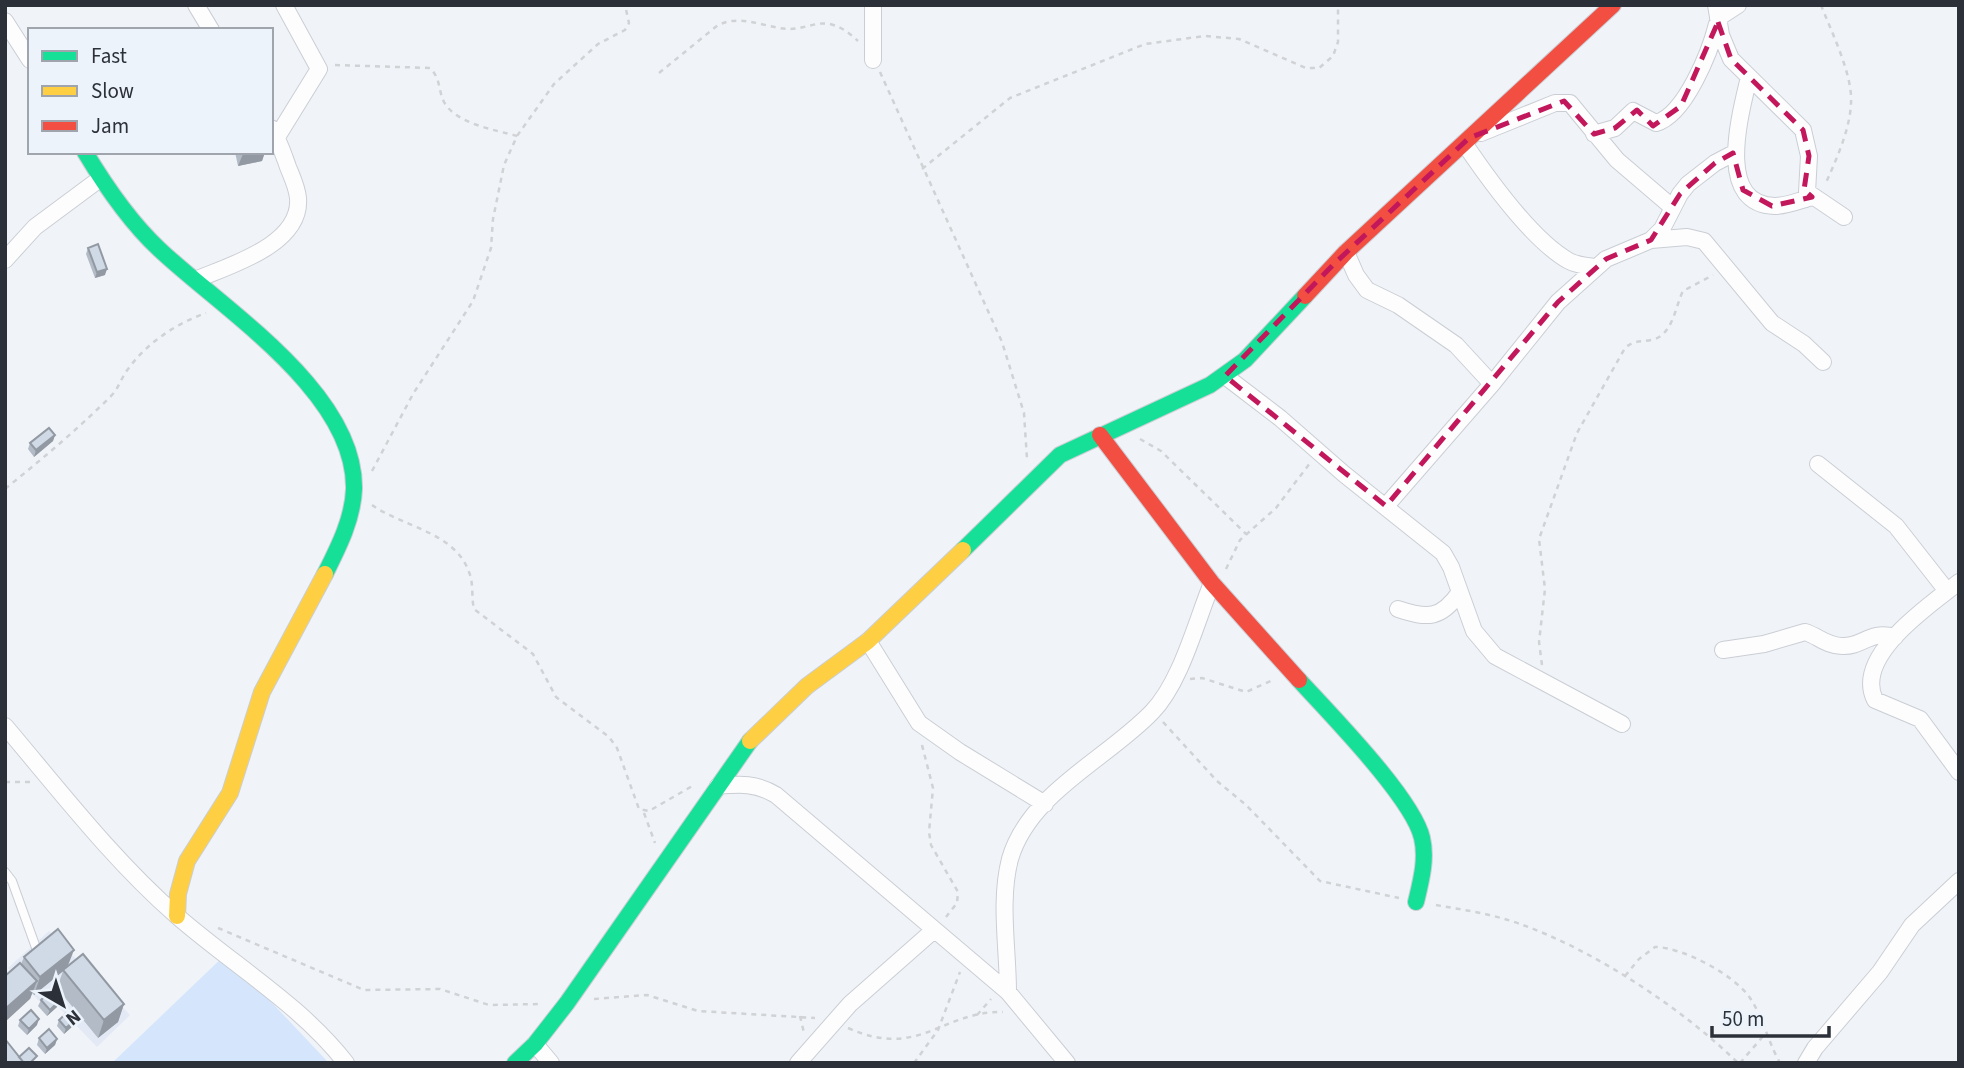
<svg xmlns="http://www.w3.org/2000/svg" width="1964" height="1068" font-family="'Source Sans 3',sans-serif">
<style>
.built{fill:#e3eaf5}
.green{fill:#d5e5fb}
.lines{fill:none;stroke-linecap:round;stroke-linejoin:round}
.lane-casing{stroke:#caced4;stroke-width:10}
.street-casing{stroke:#caced4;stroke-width:18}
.fast-casing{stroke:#caced4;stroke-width:18}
.slow-casing{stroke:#caced4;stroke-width:18}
.jam-casing{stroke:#caced4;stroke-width:18}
.path{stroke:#d0d2d5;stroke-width:2.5;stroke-dasharray:5 5;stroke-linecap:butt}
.lane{stroke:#fdfdfe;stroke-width:8}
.street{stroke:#fdfdfe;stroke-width:16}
.fast{stroke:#16e098;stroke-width:16}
.slow{stroke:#ffcf43;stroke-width:16}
.jam{stroke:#f24e42;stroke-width:16}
.wall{fill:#b3bbc7}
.shaded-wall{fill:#9299a2}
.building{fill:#d0dae7;stroke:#9299a2;stroke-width:2}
.marked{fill:none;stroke:#c2185b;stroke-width:5;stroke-dasharray:14 9;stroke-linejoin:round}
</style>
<rect width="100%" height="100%" fill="#f0f4f8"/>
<!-- built -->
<path class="built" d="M49 931 130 1015 97 1047 47 995 59 983 39 1001 8 968Z"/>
<!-- green -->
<path class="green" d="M226 954 327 1061 112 1063Z"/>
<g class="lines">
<defs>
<path id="lane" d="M5 872 12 881 39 956"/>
<path id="street" d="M196 5 211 30
M873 5V60
M1716 5 1721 35 1731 59 1803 130 1809 156 1807 192 1844 217
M1718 18 1738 5
M5 21 30 60
M1749 77C1741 112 1714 205 1775 206 1787 206 1801 200 1812 197
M1481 133 1555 103H1570L1617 160 1672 207
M1594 134 1615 128 1633 111 1656 123C1685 115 1710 52 1717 24
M277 137 319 69 284 5
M1464 143C1487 177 1533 241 1569 261 1576 265 1587 266 1595 267
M1651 240 1687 237 1704 241 1772 323 1804 344 1823 362
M1346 252 1356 275 1367 290 1398 305 1456 345 1492 384
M5 260 35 227 101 178
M195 280C228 266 302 245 298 198 297 187 292 177 288 167 283 153 279 140 271 128
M1225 376 1280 418 1344 474 1443 553 1451 567 1474 631 1495 656 1622 724
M1818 464 1896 526 1947 591
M1386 506 1492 384 1558 302 1606 259 1651 240 1662 229 1680 194 1688 184 1715 163 1736 152
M1959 582C1930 605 1853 656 1875 700L1920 719 1959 772
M1398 609C1428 619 1441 619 1460 592
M868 641 919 723 960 752 1045 804
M1723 650 1764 644 1805 632C1818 636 1827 646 1842 646 1863 647 1869 630 1895 637
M5 726C60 791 113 860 177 916 233 965 300 1004 346 1063
M718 786C741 784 756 783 776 795L1008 992 1067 1063
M1008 992C1008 949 999 901 1010 859 1029 793 1107 759 1152 712 1181 682 1196 622 1212 583
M535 1044 551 1063
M798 1063 850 1004 934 930
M1806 1063 1815 1048 1880 972 1912 925 1959 881"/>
<path id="fast" d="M85 152C106 187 129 221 159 249 221 308 356 392 354 489 353 519 338 548 325 574
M963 550 1060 455 1210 385 1245 360 1305 296
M1299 680C1328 712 1413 798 1422 838 1427 859 1421 881 1416 902
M515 1063 535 1044 567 1003 750 741"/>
<path id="slow" d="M750 741 807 686 868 641 963 550
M177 916 178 894 187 861 230 793 262 692 325 574"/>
<path id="jam" d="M1305 296 1346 252 1613 5
M1100 435 1212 583 1299 680"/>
</defs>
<!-- lane casing -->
<use href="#lane" class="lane-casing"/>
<!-- street casing -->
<use href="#street" class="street-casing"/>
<!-- fast casing -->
<use href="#fast" class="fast-casing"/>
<!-- slow casing -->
<use href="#slow" class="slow-casing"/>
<!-- jam casing -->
<use href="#jam" class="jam-casing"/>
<!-- path -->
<path class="path" d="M1821 5C1831 31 1853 75 1851 103 1850 130 1836 160 1825 185
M335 65 430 68C441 79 438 90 444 102 456 124 496 130 517 136
M880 72 1002 342 1024 413 1027 459
M659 73 718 25C742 14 763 27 787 29 801 30 817 21 830 24 842 27 849 33 858 41
M922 169 1010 98 1145 44 1205 36 1239 39 1306 68H1319L1333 56 1338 42V5
M1140 439 1161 451 1246 534
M372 471 413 394 473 301 491 248 493 219 504 165 517 136 554 84 598 44 625 30 629 23 625 5
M5 489C42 459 78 429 111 396 119 388 121 378 128 369 147 343 175 324 206 313
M372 505C403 527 455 532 469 572 474 584 471 597 474 609L533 654 556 697 609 737 617 748 639 809 649 811 694 785
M1226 569 1240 540 1276 508 1310 463
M1542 665 1539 642 1545 589 1539 539 1577 433 1625 348C1634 340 1640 342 1651 340 1673 336 1675 307 1683 291L1713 275
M1190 679 1202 678 1246 692 1273 680
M1163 722 1217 781 1246 805 1320 881 1399 898
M922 745 933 788 929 832 931 845 958 892 957 903 946 917
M5 782H33
M644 813 655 843
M1436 905C1464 910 1493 914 1520 924 1594 950 1683 1009 1738 1063
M218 928 364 990 440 989 489 1005 542 1004
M1625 976 1639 959 1655 947C1682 947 1735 975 1750 998 1763 1017 1768 1042 1780 1063
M594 999 647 995 698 1011 815 1018
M977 1015 991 999
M800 1016 804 1033
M848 1028C919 1060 941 1011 1003 1012
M914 1063 938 1030 960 972
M1740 1063 1765 1034"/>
<!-- lane -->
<use href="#lane" class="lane"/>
<!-- street -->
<use href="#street" class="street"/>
<!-- fast -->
<use href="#fast" class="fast"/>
<!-- slow -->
<use href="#slow" class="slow"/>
<!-- jam -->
<use href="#jam" class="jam"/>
</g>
<!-- wall -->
<path class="wall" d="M235 152H265L262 161 238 166Z
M88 248 105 275 95 278 86 254Z
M55 435 53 441 34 457 28 449 30 443Z
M24 957 68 966 124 1004 118 1022 98 1038 57 988 63 971 34 995 32 993 30 999 21 964Z
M41 1000 57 1007 47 1016 38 1006Z
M76 1019 74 1025 64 1034 57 1026 59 1020Z
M20 1020 37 1025 27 1035 18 1026Z
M39 1038 57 1039 55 1045 45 1054 37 1045Z"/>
<!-- shaded-wall -->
<path class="shaded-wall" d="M251 152H265L262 161 238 166 243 154Z
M107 269 105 275 95 278 97 272Z
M55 435 53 441 34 457 36 450Z
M74 950 67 968 34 995 40 977Z
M37 981 30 999 5 1022V1009Z
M59 1001 57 1007 47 1016 50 1010Z
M124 1004 118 1022 98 1038 104 1020Z
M39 1019 37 1025 27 1035 29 1029Z
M76 1019 74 1025 64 1034 66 1028Z
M57 1039 55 1045 45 1054 47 1048Z"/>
<!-- building -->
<path class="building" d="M98 244 107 269 97 272 88 248Z
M49 428 55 435 36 450 30 443Z
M58 929 74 950 40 977 24 957Z
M83 954 124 1004 104 1020 63 970Z
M20 963 37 981 5 1009V976Z
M50 991 59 1001 50 1010 41 1000Z
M31 1010 39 1019 29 1029 20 1020Z
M69 1011 76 1019 66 1028 59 1020Z
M49 1029 57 1039 47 1048 39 1038Z
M5 1039 24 1063H5Z
M29 1048 37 1056 30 1063H24L19 1057Z"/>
<!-- marked area -->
<path class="marked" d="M1718 22 1731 59 1803 130 1809 156 1804 190 1812 197 1772 206 1743 190 1733 153 1715 163 1680 194 1651 240 1606 259 1558 302 1386 506 1225 376 1334 264 1469 138 1564 101 1594 134 1615 128 1637 110 1653 126 1681 106Z"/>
<!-- border -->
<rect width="1964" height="1068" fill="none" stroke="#2c3139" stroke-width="14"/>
<!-- legend -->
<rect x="28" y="28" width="245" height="126" fill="#edf3fb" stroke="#a0a5ad" stroke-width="2"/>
<rect x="42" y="51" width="35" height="10" fill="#16e098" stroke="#a0a5ad" stroke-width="2"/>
<text x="91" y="63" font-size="21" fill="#2c3139">Fast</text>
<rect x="42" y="86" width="35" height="10" fill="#ffcf43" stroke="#a0a5ad" stroke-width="2"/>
<text x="91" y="98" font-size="21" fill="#2c3139">Slow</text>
<rect x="42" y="121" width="35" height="10" fill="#f24e42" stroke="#a0a5ad" stroke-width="2"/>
<text x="91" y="133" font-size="21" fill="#2c3139">Jam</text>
<!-- north arrow -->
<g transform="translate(63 1005) rotate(141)" stroke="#edf3fb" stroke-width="5" paint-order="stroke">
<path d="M0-5L12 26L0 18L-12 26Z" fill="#2c3139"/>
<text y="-10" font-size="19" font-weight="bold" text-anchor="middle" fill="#2c3139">N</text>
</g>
<!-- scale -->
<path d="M1712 1026v10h117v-10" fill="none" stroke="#2c3139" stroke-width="3.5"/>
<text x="1722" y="1026" font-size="21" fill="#2c3139" stroke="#edf3fb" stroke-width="5" paint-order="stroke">50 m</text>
</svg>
